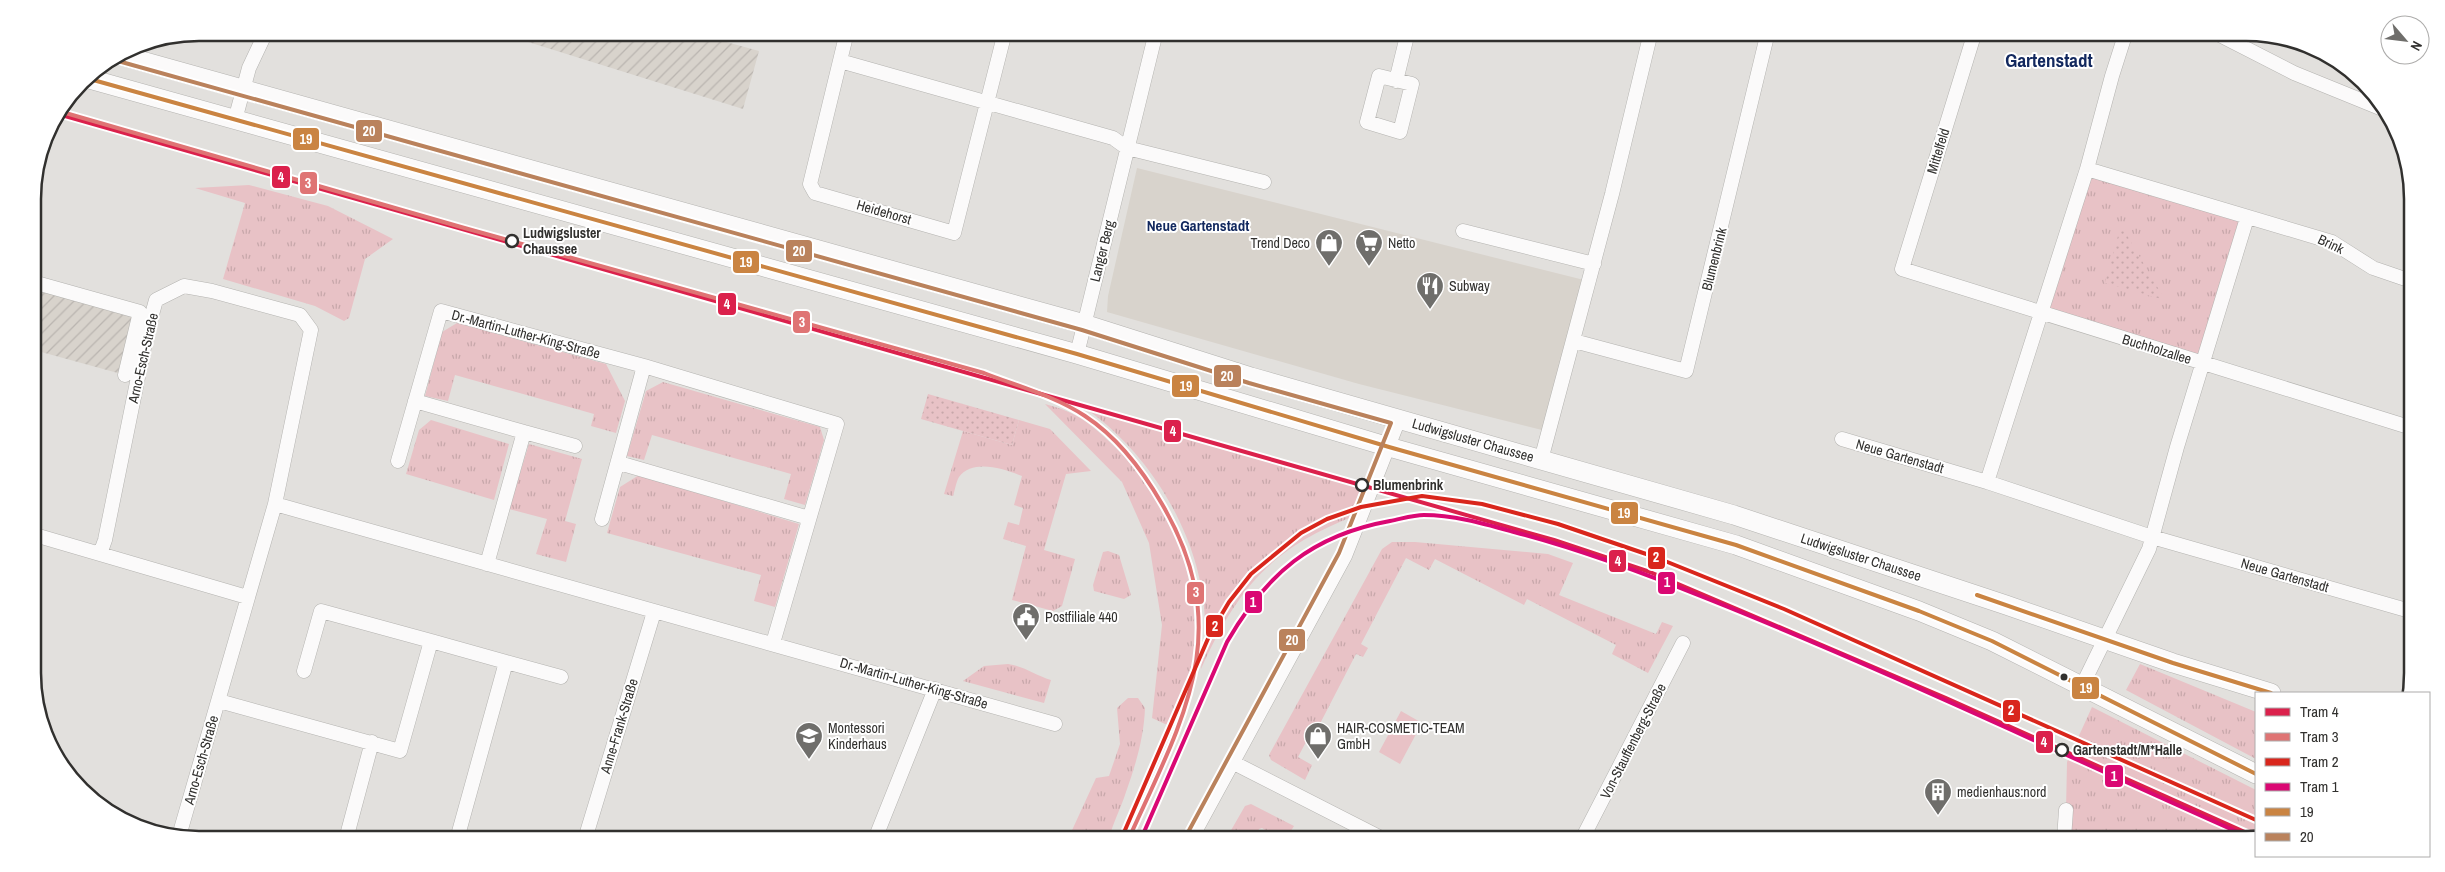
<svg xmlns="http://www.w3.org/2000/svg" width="2445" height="872" font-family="'Archivo Narrow',sans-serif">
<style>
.built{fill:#d8d3cc}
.industrial{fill:url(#industrial-furrows)}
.grass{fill:url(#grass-tufts)}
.park{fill:url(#park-dots)}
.garden{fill:#e8c2c6}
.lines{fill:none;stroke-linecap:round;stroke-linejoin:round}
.street-casing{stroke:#b4b3b0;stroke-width:15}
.secondary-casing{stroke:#b4b3b0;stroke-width:20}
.street{stroke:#fbfafa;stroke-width:14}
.secondary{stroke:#fbfafa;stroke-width:19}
.bus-1-casing{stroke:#fff;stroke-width:8}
.bus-2-casing{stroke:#fff;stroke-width:8}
.bus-1{stroke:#ca8442;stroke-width:4}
.bus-2{stroke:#ba825c;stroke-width:4}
.tram-1-casing{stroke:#fff;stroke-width:8}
.tram-2-casing{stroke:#fff;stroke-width:8}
.tram-3-casing{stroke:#fff;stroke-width:8}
.tram-4-casing{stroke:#fff;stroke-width:8}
.tram-1{stroke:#db214c;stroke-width:4}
.tram-2{stroke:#df7474;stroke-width:4}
.tram-3{stroke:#d9261c;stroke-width:4}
.tram-4{stroke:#da0873;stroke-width:4}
.stop-dot{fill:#fff;stroke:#31302e;stroke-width:2.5}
.bus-dot{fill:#31302e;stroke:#fff;stroke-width:2}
.labels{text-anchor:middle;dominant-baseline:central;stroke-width:4;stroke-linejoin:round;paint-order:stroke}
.street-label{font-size:14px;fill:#31302e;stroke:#fff}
.stop-label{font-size:14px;font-weight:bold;fill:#31302e;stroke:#fff;text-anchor:start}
.poi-label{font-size:14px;fill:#31302e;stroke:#fff;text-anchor:start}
.neighbourhood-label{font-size:15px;font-weight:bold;fill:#12285e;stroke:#fff}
.district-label{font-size:19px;font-weight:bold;fill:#12285e;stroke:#fff}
.rim{fill:none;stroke:#31302e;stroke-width:2.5}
.line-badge{stroke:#fff;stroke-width:2}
.badge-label{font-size:14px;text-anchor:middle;font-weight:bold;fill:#fff}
</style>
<defs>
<pattern id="industrial-furrows" width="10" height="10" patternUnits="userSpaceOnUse" patternTransform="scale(1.25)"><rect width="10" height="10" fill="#d8d3cc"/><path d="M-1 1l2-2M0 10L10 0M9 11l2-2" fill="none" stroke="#bab5b0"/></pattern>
<pattern id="grass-tufts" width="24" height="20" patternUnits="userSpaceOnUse" patternTransform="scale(1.25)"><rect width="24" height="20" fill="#e8c2c6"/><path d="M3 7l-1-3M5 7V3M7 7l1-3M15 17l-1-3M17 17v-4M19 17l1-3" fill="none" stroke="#c7a7aa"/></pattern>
<pattern id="park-dots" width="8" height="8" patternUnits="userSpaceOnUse" patternTransform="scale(1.25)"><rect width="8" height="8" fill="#e8c2c6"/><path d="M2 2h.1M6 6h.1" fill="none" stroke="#c7a7aa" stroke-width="1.8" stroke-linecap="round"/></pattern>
</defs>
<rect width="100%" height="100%" fill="#e2e0dd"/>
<!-- built -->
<path class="built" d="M1137 168 1592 282 1550 432 1359 384 1107 312 1108 296Z"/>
<!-- industrial -->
<path class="industrial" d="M499 33H694L759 51 743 109Z
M33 282 140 312 125 375 34 350Z"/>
<!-- grass -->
<path class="grass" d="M2087 169 2247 218 2202 363 2043 314Z
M249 185 328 206 393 239 365 259 349 318 344 321 315 306 223 279 245 203 195 188Z
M457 323 606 364 625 401 616 433 591 426 594 414 455 375 448 401 425 396 442 332Z
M663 382 820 427 824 440 805 505 784 499 791 474 652 435 644 460 627 456 646 391Z
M1060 397 1373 487 1363 513C1274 545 1239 585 1201 669 1202 658 1205 646 1205 635 1208 553 1160 466 1097 417 1086 408 1072 403 1060 397Z
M1045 404C1079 413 1091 424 1115 447 1189 517 1217 634 1176 729L1152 718 1162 625 1149 543 1122 482Z
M431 420 509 444 494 500 406 474 419 430Z
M1019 420 1050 429 1091 471 1066 474 1044 550 1075 559 1062 606 1053 611 1012 600 1026 546 1003 539 1008 522 1019 525 1023 508 1014 505 1022 476C1005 469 973 458 959 477 956 482 955 490 953 496L944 494 963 431 1012 445Z
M529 444 582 459 565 521 576 524 566 562 536 554 547 519 509 509Z
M639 475 799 524 775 607 754 601 761 575 607 533 620 487Z
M1392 542H1415L1548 554 1573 563 1559 595 1656 634 1662 622 1673 626 1648 673 1612 654 1616 645 1527 599 1524 605 1435 559 1429 570 1406 558 1361 644 1368 648 1363 657 1356 654 1310 743 1306 742 1298 757 1312 765 1305 780 1271 760 1269 755 1382 549Z
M1108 551 1119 555 1131 595 1124 599 1094 591 1093 585 1103 552Z
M1008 664C1024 666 1035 675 1051 680L1044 703 963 681 984 666Z
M2140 664 2256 712V759L2126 690Z
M1128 698H1138L1145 708C1144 737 1136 764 1126 792 1121 808 1113 822 1109 839H1068L1096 778 1109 776 1120 744 1117 708Z
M2092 707 2256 790V839H2054L2066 810 2067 762Z
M1251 804 1294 826 1286 839H1278L1262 828 1259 829 1255 839H1226L1245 806Z"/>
<!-- park -->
<path class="park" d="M2121 225 2165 300 2105 283Z
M928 394 1019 420 1012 445 921 419Z"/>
<!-- garden -->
<path class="garden" d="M1401 711 1422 723 1400 764 1379 752Z"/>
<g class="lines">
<defs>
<path id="street" d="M847 32 810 184 815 193 954 233 1005 32
M1975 32 1902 269 2412 428
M2126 32 2112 76 2087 169 2332 242 2373 268 2411 281
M2214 32 2294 73 2385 110
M840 61 1113 138 1127 148 1264 182
M1379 76 1412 84 1400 132 1367 122Z
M1396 81 1408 32
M235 120 249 68 266 32
M1463 231 1594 264
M33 282 140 312 125 375
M1574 341 1686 371 1768 32
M1077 354 1156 32
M415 401 524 432 487 564
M524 432 575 446
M1842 439 1987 482 2152 537 2410 611 2412 604
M1541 460 1612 194 1651 32
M398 461 441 311 644 366 837 424 773 643
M619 463 809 518
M1987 482 2087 169
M275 504 1055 724
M602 519 644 366
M35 535 247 597
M100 554 105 540 147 333 156 300 184 286 212 291 300 315 311 330 275 504 179 836
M506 662 561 677
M304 671 321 611 431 641
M2082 686 2149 549 2177 447 2247 218
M219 701 400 751 431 641 506 662 457 839
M1232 762 1383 839
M346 839 372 742
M585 839 654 612
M875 839 935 689
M1191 839 1345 556 1399 419
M1582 839 1683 643
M2064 839 2066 810"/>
<path id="secondary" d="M120 55 1084 324 1251 377 1734 515 2006 605 2173 663 2271 693
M86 78 1077 354 1389 447 1736 545 1919 611 1992 641 2256 774"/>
</defs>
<!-- street casing -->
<use href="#street" class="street-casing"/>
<!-- secondary casing -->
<use href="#secondary" class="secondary-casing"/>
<!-- street -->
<use href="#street" class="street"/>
<!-- secondary -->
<use href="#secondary" class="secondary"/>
<defs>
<path id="bus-1" d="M86 78 1077 354 1389 447 1736 545 1919 611 1992 641 2256 774
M1977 595 2173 663 2271 693"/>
<path id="bus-2" d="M118 61 1082 330 1249 383 1391 423 1339 553 1186 836"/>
</defs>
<!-- bus-1 casing -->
<use href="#bus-1" class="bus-1-casing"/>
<!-- bus-2 casing -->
<use href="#bus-2" class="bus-2-casing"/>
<!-- bus-1 -->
<use href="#bus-1" class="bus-1"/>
<!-- bus-2 -->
<use href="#bus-2" class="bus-2"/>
<defs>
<path id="tram-1" d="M58 114 1554 540 1650 572 1946 698 2256 837"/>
<path id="tram-2" d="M62 112 461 227 984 373C1017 386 1055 396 1085 416 1117 437 1143 471 1162 504 1236 631 1184 717 1130 836"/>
<path id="tram-3" d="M1122 837 1210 634 1229 602 1251 574 1301 533 1327 519 1361 507 1422 496 1482 504 1558 524 1655 557 1784 609 2256 820"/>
<path id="tram-4" d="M1141 839 1227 642C1266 574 1312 535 1390 521 1401 519 1413 515 1424 515 1454 515 1485 524 1514 532 1580 549 1644 573 1708 599 1891 672 2070 758 2251 838"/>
</defs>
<!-- tram-1 casing -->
<use href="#tram-1" class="tram-1-casing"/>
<!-- tram-2 casing -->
<use href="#tram-2" class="tram-2-casing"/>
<!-- tram-3 casing -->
<use href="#tram-3" class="tram-3-casing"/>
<!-- tram-4 casing -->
<use href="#tram-4" class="tram-4-casing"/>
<!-- tram-1 -->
<use href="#tram-1" class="tram-1"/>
<!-- tram-2 -->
<use href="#tram-2" class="tram-2"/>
<!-- tram-3 -->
<use href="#tram-3" class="tram-3"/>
<!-- tram-4 -->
<use href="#tram-4" class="tram-4"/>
</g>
<!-- icons -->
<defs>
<symbol id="shop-pin" viewBox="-11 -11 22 30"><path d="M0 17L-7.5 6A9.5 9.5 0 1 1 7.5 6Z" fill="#6f6e6b" stroke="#fff"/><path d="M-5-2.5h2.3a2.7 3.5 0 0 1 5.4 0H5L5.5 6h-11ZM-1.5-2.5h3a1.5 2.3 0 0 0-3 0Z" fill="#fff"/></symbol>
<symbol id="supermarket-pin" viewBox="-11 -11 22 30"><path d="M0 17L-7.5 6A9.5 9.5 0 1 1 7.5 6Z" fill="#6f6e6b" stroke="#fff"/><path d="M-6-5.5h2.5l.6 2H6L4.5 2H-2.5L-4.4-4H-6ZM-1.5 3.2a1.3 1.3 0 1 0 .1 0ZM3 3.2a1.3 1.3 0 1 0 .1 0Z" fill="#fff"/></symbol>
<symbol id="restaurant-pin" viewBox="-11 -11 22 30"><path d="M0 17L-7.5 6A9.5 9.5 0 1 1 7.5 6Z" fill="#6f6e6b" stroke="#fff"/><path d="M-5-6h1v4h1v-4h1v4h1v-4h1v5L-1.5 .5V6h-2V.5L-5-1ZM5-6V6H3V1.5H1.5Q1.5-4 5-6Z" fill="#fff"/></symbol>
<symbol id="civic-pin" viewBox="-11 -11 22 30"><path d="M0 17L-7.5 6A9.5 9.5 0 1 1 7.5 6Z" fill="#6f6e6b" stroke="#fff"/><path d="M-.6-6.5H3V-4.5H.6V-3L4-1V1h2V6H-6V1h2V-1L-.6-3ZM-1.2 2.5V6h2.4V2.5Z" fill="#fff"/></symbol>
<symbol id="school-pin" viewBox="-11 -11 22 30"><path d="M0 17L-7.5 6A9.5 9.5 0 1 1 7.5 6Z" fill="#6f6e6b" stroke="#fff"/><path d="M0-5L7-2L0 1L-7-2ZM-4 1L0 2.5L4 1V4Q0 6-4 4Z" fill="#fff"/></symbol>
<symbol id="building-pin" viewBox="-11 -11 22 30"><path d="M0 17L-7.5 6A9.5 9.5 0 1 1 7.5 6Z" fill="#6f6e6b" stroke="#fff"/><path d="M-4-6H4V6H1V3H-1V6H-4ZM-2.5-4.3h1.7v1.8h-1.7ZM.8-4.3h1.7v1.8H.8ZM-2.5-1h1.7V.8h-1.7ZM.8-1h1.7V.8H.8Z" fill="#fff"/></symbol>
</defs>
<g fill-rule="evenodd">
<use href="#shop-pin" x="1313" y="227" width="32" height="43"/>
<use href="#supermarket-pin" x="1353" y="227" width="32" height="43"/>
<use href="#restaurant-pin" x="1414" y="270" width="32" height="43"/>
<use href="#civic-pin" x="1010" y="601" width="32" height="43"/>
<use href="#school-pin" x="793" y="720" width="32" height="43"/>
<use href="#shop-pin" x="1302" y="720" width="32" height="43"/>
<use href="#building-pin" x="1922" y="776" width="32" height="43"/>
</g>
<!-- markers -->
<g class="stop-dot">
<circle cx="512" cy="241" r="6"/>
<circle cx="1362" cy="485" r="6"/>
<circle cx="2062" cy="750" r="6"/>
</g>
<circle class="bus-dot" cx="2064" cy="677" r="4.5"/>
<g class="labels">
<!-- street labels -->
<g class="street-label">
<text transform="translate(1938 151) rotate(-73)">Mittelfeld</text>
<text transform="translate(884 212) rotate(16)">Heidehorst</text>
<text transform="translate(2331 244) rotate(25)">Brink</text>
<text transform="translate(1102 251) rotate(-76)">Langer Berg</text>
<text transform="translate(1714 259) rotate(-76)">Blumenbrink</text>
<text transform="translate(526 334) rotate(15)">Dr.-Martin-Luther-King-Straße</text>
<text transform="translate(2157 349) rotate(17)">Buchholzallee</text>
<text transform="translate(143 358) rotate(-77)">Arno-Esch-Straße</text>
<text transform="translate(1473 440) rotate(16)">Ludwigsluster Chaussee</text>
<text transform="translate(1900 456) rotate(16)">Neue Gartenstadt</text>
<text transform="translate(1861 557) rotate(18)">Ludwigsluster Chaussee</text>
<text transform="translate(2285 575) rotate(16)">Neue Gartenstadt</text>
<text transform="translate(914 683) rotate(16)">Dr.-Martin-Luther-King-Straße</text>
<text transform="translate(619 726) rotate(-73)">Anne-Frank-Straße</text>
<text transform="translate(1633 741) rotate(-63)">Von-Stauffenberg-Straße</text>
<text transform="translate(201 760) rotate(-74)">Arno-Esch-Straße</text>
</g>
<!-- stop labels -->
<g class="stop-label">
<text x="523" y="233">Ludwigsluster<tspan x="523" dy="16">Chaussee</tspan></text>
<text x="1373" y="485">Blumenbrink</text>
<text x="2073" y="750">Gartenstadt/M*Halle</text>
</g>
<!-- poi labels -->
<g class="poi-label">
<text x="1310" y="243" text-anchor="end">Trend Deco</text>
<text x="1388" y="243">Netto</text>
<text x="1449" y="286">Subway</text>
<text x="1045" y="617">Postfiliale 440</text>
<text x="828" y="728">Montessori<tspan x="828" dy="16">Kinderhaus</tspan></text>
<text x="1337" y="728">HAIR-COSMETIC-TEAM<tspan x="1337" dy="16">GmbH</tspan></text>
<text x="1957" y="792">medienhaus:nord</text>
</g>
<!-- neighbourhood labels -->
<g class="neighbourhood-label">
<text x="1198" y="225">Neue Gartenstadt</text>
</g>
<!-- district labels -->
<g class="district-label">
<text x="2049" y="60">Gartenstadt</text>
</g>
</g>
<!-- crop -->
<path d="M0 0H2445V872H0ZM199 41H2246A158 158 0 0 1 2404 199V673A158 158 0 0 1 2246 831H199A158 158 0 0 1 41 673V199A158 158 0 0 1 199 41Z" fill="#fff" fill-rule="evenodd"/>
<path class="rim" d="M199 41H2246A158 158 0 0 1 2404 199V673A158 158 0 0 1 2246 831H199A158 158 0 0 1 41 673V199A158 158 0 0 1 199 41Z"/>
<g class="line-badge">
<rect x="355" y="119" width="28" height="24" rx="5" fill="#ba825c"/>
<rect x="292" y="127" width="28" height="24" rx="5" fill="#ca8442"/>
<rect x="271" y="165" width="20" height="24" rx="5" fill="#db214c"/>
<rect x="299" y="171" width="19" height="24" rx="5" fill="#df7474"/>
<rect x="785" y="239" width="28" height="24" rx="5" fill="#ba825c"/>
<rect x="732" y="250" width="28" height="24" rx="5" fill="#ca8442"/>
<rect x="717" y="292" width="20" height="24" rx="5" fill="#db214c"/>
<rect x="792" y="310" width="19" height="24" rx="5" fill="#df7474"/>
<rect x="1213" y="364" width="29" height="24" rx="5" fill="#ba825c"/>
<rect x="1171" y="374" width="29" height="24" rx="5" fill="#ca8442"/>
<rect x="1163" y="419" width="19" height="24" rx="5" fill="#db214c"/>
<rect x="1610" y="501" width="29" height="24" rx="5" fill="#ca8442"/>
<rect x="1647" y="546" width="19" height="24" rx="5" fill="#d9261c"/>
<rect x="1608" y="549" width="19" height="24" rx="5" fill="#db214c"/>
<rect x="1657" y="571" width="19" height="24" rx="5" fill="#da0873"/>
<rect x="1186" y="581" width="19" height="24" rx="5" fill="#df7474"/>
<rect x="1244" y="590" width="19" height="24" rx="5" fill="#da0873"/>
<rect x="1205" y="614" width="19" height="24" rx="5" fill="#d9261c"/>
<rect x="1278" y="628" width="28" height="24" rx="5" fill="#ba825c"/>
<rect x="2071" y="676" width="29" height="24" rx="5" fill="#ca8442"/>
<rect x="2002" y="699" width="19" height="24" rx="5" fill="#d9261c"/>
<rect x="2035" y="730" width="19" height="24" rx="5" fill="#db214c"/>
<rect x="2104" y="764" width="20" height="24" rx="5" fill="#da0873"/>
</g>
<g class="badge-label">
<text x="369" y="136">20</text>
<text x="306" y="144">19</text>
<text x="281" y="182">4</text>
<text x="308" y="188">3</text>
<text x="799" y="256">20</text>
<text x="746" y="267">19</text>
<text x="727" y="309">4</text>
<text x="802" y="327">3</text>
<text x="1227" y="381">20</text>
<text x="1186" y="391">19</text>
<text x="1173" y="436">4</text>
<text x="1624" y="518">19</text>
<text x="1656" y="562">2</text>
<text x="1618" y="566">4</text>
<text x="1667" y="587">1</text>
<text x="1196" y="597">3</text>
<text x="1253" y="607">1</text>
<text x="1215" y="631">2</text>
<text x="1292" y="645">20</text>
<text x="2086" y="693">19</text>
<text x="2011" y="715">2</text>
<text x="2044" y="747">4</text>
<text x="2114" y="781">1</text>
</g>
<!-- legend -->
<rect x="2255" y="692" width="175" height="165" fill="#ffffff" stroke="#adacab"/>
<rect x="2265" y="708" width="25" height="8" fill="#db214c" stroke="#adacab"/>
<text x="2300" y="717" font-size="15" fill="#31302e">Tram 4</text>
<rect x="2265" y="733" width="25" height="8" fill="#df7474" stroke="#adacab"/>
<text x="2300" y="742" font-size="15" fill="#31302e">Tram 3</text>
<rect x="2265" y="758" width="25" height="8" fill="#d9261c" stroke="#adacab"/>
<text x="2300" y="767" font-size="15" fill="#31302e">Tram 2</text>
<rect x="2265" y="783" width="25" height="8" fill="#da0873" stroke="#adacab"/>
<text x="2300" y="792" font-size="15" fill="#31302e">Tram 1</text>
<rect x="2265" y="808" width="25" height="8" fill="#ca8442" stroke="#adacab"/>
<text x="2300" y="817" font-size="15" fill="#31302e">19</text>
<rect x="2265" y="833" width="25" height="8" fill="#ba825c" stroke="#adacab"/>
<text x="2300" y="842" font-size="15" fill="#31302e">20</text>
<!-- north arrow -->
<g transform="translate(2405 40) rotate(118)"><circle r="24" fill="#ffffff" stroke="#adacab"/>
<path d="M0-4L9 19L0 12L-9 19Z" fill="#6f6e6b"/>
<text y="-8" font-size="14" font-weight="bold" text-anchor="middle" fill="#31302e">N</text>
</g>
</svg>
